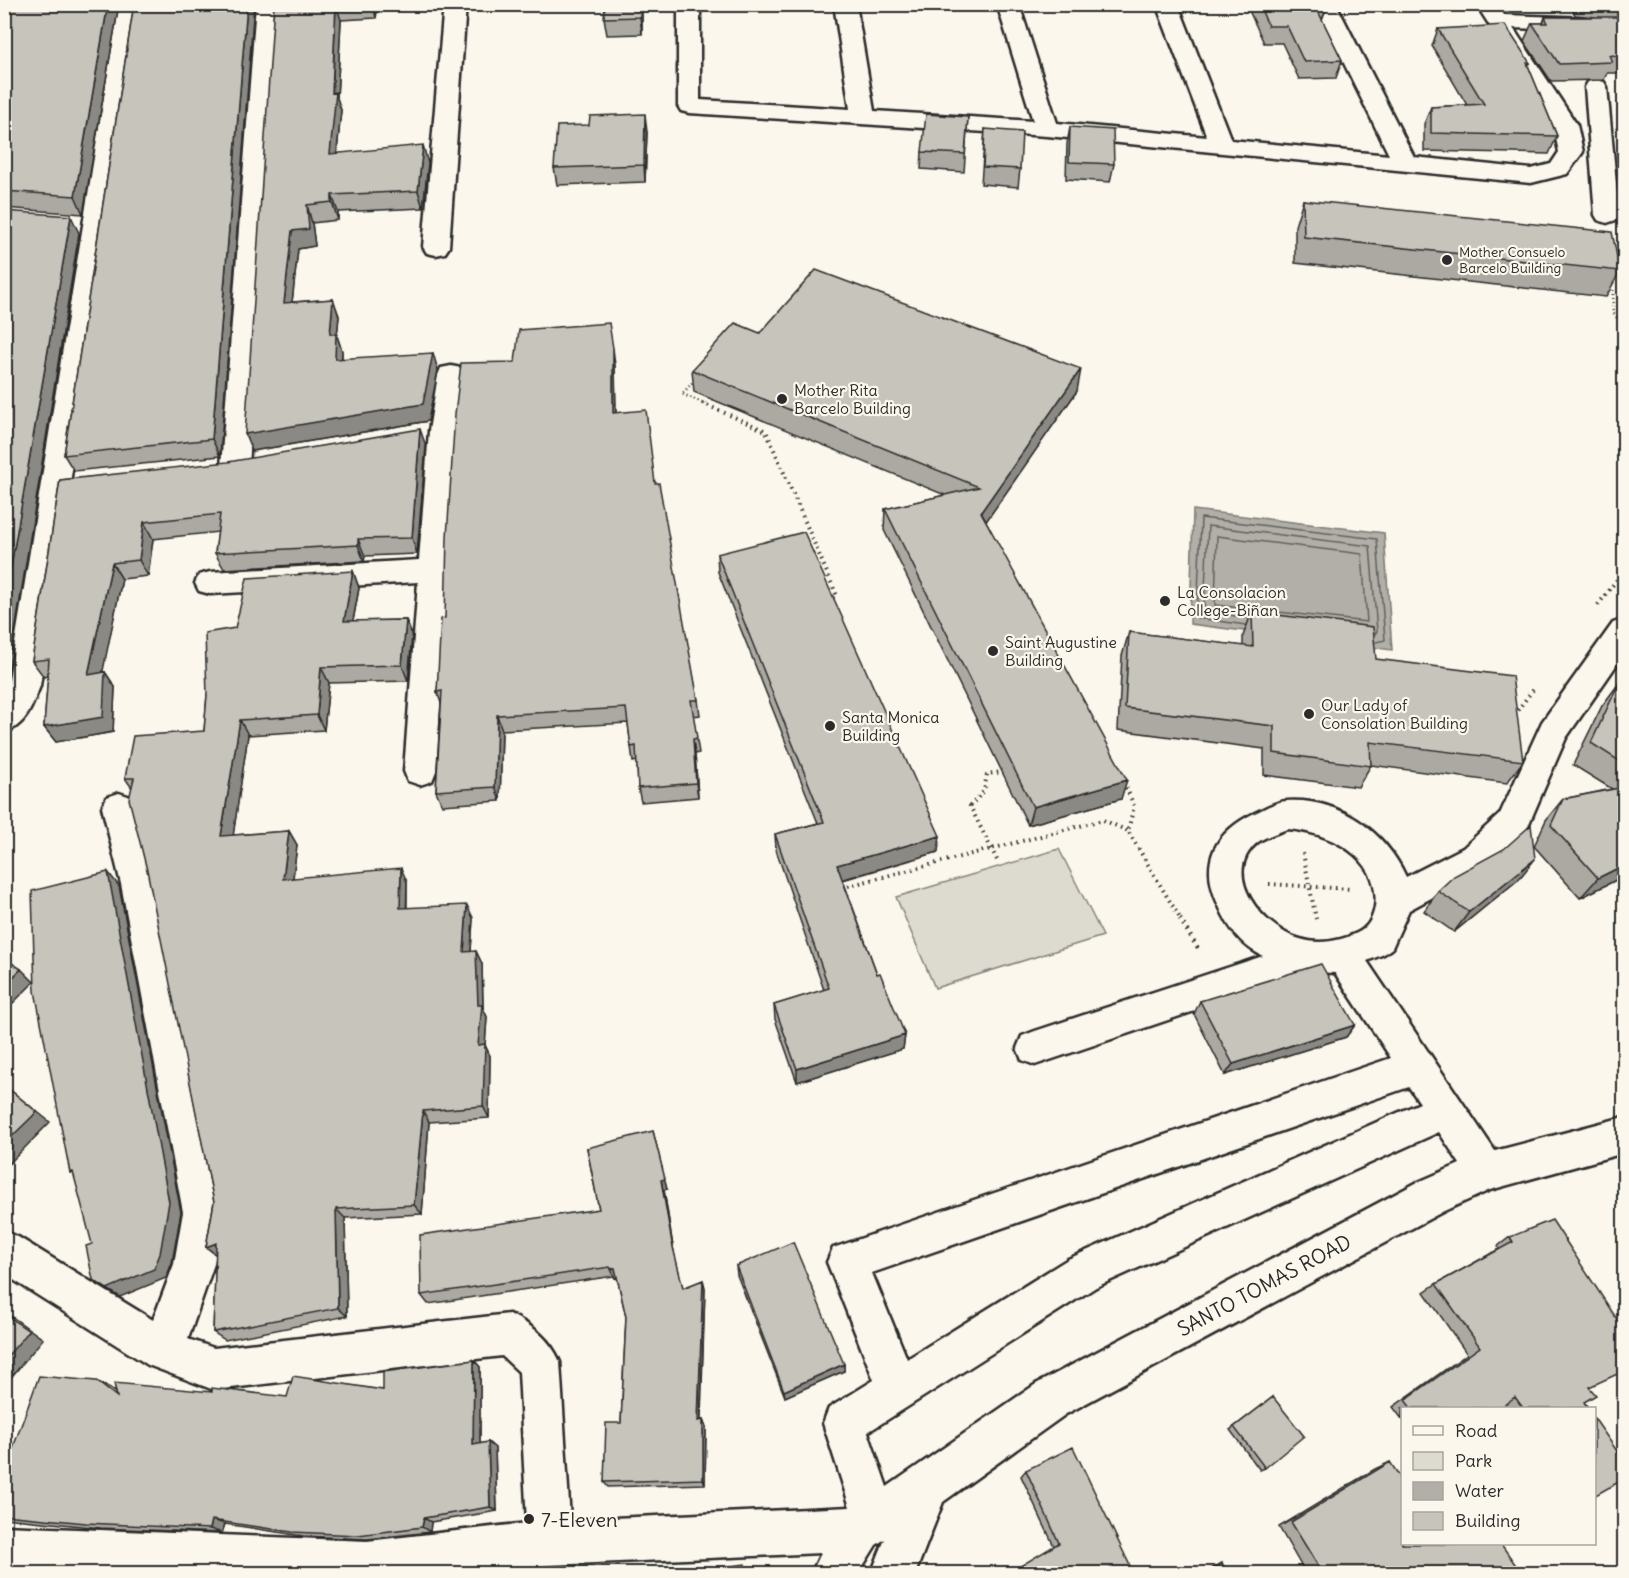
<svg xmlns="http://www.w3.org/2000/svg" width="1629" height="1578" font-family="Delius,sans-serif">
<style>
.green{fill:#dddad0;stroke:#84827e;stroke-width:1.5}
.water{fill:#b1afa7;stroke:#7b7a75;stroke-width:1.5}
.lines{fill:none;stroke-linecap:round;stroke-linejoin:round}
.shore{stroke:#61605d;stroke-width:1.5}
.minor-casing{stroke:#2b2b2b;stroke-width:5}
.path-far2{stroke:#2b2b2b;stroke-width:3;stroke-dasharray:1 3;stroke-linecap:butt}
.path-far1{stroke:#2b2b2b;stroke-width:4;stroke-dasharray:1.5 4.5;stroke-linecap:butt}
.path{stroke:#2b2b2b;stroke-width:4.5;stroke-dasharray:1.5 5;stroke-linecap:butt}
.minor{fill:#fbf7ec;fill-rule:evenodd}
.wall{fill:#aba9a2;stroke:#2b2b2b;stroke-width:1.5}
.shaded-wall{fill:#8b8984;stroke:#2b2b2b;stroke-width:1.5}
.building{fill:#c7c4bc;stroke:#2b2b2b;stroke-width:1.5}
.poi-dot{fill:#2b2b2b;stroke:#fbf7ec;stroke-width:2}
.labels{text-anchor:middle;dominant-baseline:central;stroke-width:4.5;stroke-linejoin:round;paint-order:stroke}
.far-poi-label{font-size:14px;fill:#2b2b2b;stroke:#fbf7ec;text-anchor:start}
.poi-label{font-size:16px;fill:#2b2b2b;stroke:#fbf7ec;text-anchor:start}
.near-street-label{font-size:20px;fill:#2b2b2b;stroke:#fbf7ec}
.near-poi-label{font-size:20px;fill:#2b2b2b;stroke:#fbf7ec;text-anchor:start}
</style>
<rect width="100%" height="100%" fill="#fbf7ec"/>
<filter id="ink" filterUnits="userSpaceOnUse"><feTurbulence type="fractalNoise" baseFrequency=".0167" numOctaves="2"/><feDisplacementMap in="SourceGraphic" scale="12" xChannelSelector="R" yChannelSelector="G"/><feConvolveMatrix kernelMatrix="1 2 1 2 8 2 1 2 1" color-interpolation-filters="sRGB"/></filter>
<g filter="url(#ink)">
<!-- green -->
<path class="green" d="M1059 849 1103 936 935 988 896 897Z"/>
<!-- water -->
<path class="water" d="M1193 510 1384 533 1392 650 1190 624Z"/>
<g class="lines">
<!-- shore -->
<path class="shore" d="M1217 536 1362 554 1367 622 1215 605Z
M1248 618 1204 611 1208 526 1370 546 1377 631 1375 634
M1246 625 1197 618 1201 518 1377 539 1385 640 1376 642"/>
<defs>
<path id="minor" d="M119 4H141L40 686C32 706 27 725 4 733V695L8 686Z
M256 4H278L249 467 245 474 235 477 225 474 221 467Z
M444 4H466L449 247 445 253 436 255 427 253 423 247Z
M678 4H700V100L850 109 834 4H856L874 111 1033 121 997 4H1019L1057 123 1207 137 1156 4H1178L1231 140 1389 155 1315 4H1336L1414 157 1531 169 1551 164 1559 152 1553 125 1476 4H1497L1504 15 1624 19V32L1513 28 1577 125 1583 152 1567 174 1531 183 1047 136 689 113 681 111 678 106Z
M1596 80 1604 82 1607 87 1619 215 1616 220 1607 223 1598 220 1595 215 1585 87 1588 82Z
M451 366 461 368 464 375 457 431 436 771 432 781 420 785 408 781 404 771 418 582 210 594 199 591 195 583 199 575 210 572 419 560 429 431 438 375 441 368Z
M1624 619V654L1566 738 1525 833 1487 868 1409 910 1392 948 1384 954 1367 961 1495 1151 1624 1117V1153L1490 1190 1444 1211 1066 1414 943 1502 915 1574H871L885 1539 876 1545 858 1574H811L821 1553 550 1565 473 1574H86L4 1570V1526L367 1541 527 1523 519 1372 502 1356 214 1390 148 1365 4 1274V1231L18 1237 153 1320 174 1264 183 1212 121 884 102 807 107 797 119 793 131 797 136 807 155 884 223 1212 214 1264 188 1339 214 1348 509 1314C531 1324 551 1340 560 1362L570 1520 850 1507 823 1423 829 1408 874 1380 827 1262 833 1248 1391 1058 1335 973 1310 972 1035 1065 1022 1060 1017 1048 1022 1036 1035 1031 1263 956C1241 946 1228 927 1219 906 1198 862 1215 831 1257 812 1266 808 1277 801 1287 801 1339 798 1385 831 1406 877L1463 848 1500 814 1542 722 1613 623ZM1287 829C1329 832 1382 857 1375 907 1373 918 1368 928 1357 933 1340 941 1319 945 1300 939 1264 929 1218 874 1258 842 1266 836 1278 833 1287 829ZM1409 1087 1420 1103 1068 1259 907 1359 872 1273ZM1439 1132 1460 1164 1416 1183 1036 1384 887 1487 868 1432 1096 1287Z"/>
</defs>
<!-- minor casing -->
<use href="#minor" class="minor-casing"/>
<!-- path-far2 -->
<path class="path-far2" d="M1613 290V313L1624 326
M695 380 682 394 706 404"/>
<!-- path-far1 -->
<path class="path-far1" d="M702 403 766 431 837 596 829 598
M1598 605 1624 570
M1514 715 1535 687
M1124 782 1134 806 1128 831 1181 920
M1303 853 1316 919
M997 860 970 806 984 791 987 774 1002 772
M1269 884 1351 889
M848 886 1103 820 1128 831"/>
<!-- path -->
<path class="path" d="M1180 919 1200 952"/>
<!-- minor -->
<use href="#minor" class="minor"/>
</g>
<!-- wall -->
<path class="wall" d="M4 4H119L83 214 4 208Z
M134 4H254L220 456 74 471 64 455Z
M274 4H378L376 18 341 20 337 98 341 110 337 153 428 163 423 208 338 212V220L312 223 315 246 298 249 292 302 333 299 339 316 337 336 342 351V359L438 370 428 421 252 451Z
M642 4V34L607 35 604 18Z
M1246 4H1324L1326 9 1322 20 1342 60 1336 78 1299 79 1282 43H1264Z
M1570 4H1624V73H1607L1604 80 1551 81 1524 41 1532 23H1543L1545 17H1596L1575 15Z
M1438 29 1530 63 1528 66 1557 136 1549 154 1424 151V124L1431 107 1467 105 1432 46Z
M968 117 964 172 921 169 922 152Z
M1070 127 1114 164 1110 182 1066 179 1067 144Z
M985 129 1020 169 1018 187 981 184Z
M647 132 645 182 557 185 554 168Z
M1303 200 1620 271 1606 297 1295 263V226Z
M760 333 1077 391 986 521 1121 799 1028 825 884 530 885 509 945 495 694 392 692 370Z
M515 362 615 365 616 412 655 483 698 700 700 715 693 716 699 753 695 754 698 797 641 802 638 788 637 761 633 762 628 723 502 730 500 801 442 805 436 791 441 703 437 692 445 618Z
M426 446 417 554 365 556 364 561 224 569 215 553 218 532 153 539 148 576 122 579 102 672H105L115 687 113 732 56 742 44 727 48 676 44 677 32 661 60 480Z
M717 554 938 852 843 880 877 974 905 1035 903 1049 797 1082 775 1019 774 1005 824 990 776 850 775 834 818 823 718 572Z
M353 571 359 588 353 621 406 620 412 635 408 681 329 683 324 730 248 735 233 835 289 831 297 845 293 878 407 882V908L473 918 471 952 476 951 482 964 483 1008 487 1017 485 1045 490 1056 489 1118 429 1122 422 1214 345 1218 347 1316 225 1340 213 1332 216 1255 206 1247 214 1202 132 788 125 778 204 731 207 695 235 628Z
M1252 612 1376 659 1523 761 1507 783 1371 765 1358 787 1264 775V749L1118 730 1122 656 1129 632 1243 646V636Z
M1619 683 1624 686V876L1580 898 1534 846 1546 820 1563 799 1612 789 1573 765 1602 706Z
M1519 879 1454 932 1424 911 1438 891Z
M1200 1001 1355 1025 1346 1037 1225 1075 1194 1014Z
M587 1148 667 1189 664 1190 674 1253 683 1288 703 1280 705 1288 701 1420H703L706 1427 705 1484 608 1487 604 1482 621 1423 626 1317 617 1277 615 1278 614 1276 428 1304 421 1295 599 1209Z
M1510 1237 1589 1387 1584 1402 1588 1408H1505L1503 1406 1500 1408H1402V1419L1393 1407 1467 1354 1424 1292 1436 1284 1499 1249 1498 1246Z
M736 1266 844 1364V1371L785 1397 737 1275Z
M474 1360 480 1367V1444L488 1442 495 1448 497 1511 431 1522 430 1532 367 1539 303 1536 225 1524 222 1533 101 1528 4 1518V1473L110 1388 117 1393 212 1392 287 1397 383 1390Z
M1273 1397 1265 1468 1260 1470 1230 1430Z
M1390 1462 1402 1544 1522 1574H1306L1279 1527 1375 1469Z
M1026 1470 1134 1574 1054 1546 1021 1476Z
M1222 1563 1228 1574H1203L1214 1567Z"/>
<!-- shaded-wall -->
<path class="shaded-wall" d="M108 4H119L83 214 75 196Z
M247 4H254L220 456 212 439Z
M336 4 341 20 337 98 341 110 335 171 330 154Z
M373 4H378L376 18Z
M640 4H642V34L640 17Z
M645 114 647 132 645 182 644 165Z
M423 145 428 163 423 208 418 191Z
M332 195 338 212V220L332 202Z
M307 205 312 223 315 246 298 249 290 320 284 303 292 231Z
M71 216 79 233 7 681 4 678V607Z
M333 299 339 316 337 336 342 351 341 376 335 359 330 334Z
M613 348 615 365 616 430 613 413Z
M433 353 438 370 428 421 252 451 245 434Z
M1081 369 1077 391 978 533 981 512Z
M420 429 426 446 417 554 412 538Z
M144 522 153 539 148 576 139 560Z
M358 539 365 556 364 561 358 545Z
M112 563 122 579 99 690 88 675Z
M353 571 359 588 350 637 344 621Z
M406 620 412 635 408 681 402 665Z
M321 667 329 683 324 730 317 715Z
M105 672 115 687 113 732 56 742 44 727Z
M497 715 502 730 500 801 495 787Z
M240 720 248 735 231 850 221 836Z
M693 739 695 754 698 797 696 783Z
M1127 780 1121 799 1028 825 1033 807Z
M289 831 297 845 291 893 283 879Z
M940 836 938 852 837 881V865Z
M1535 859 1519 879 1454 932 1469 912Z
M1624 865V876L1580 898 1598 878Z
M401 868 407 882 406 921 400 908Z
M108 872 119 886 181 1212 172 1263 166 1278 120 1297 107 1289Z
M467 905 473 918 470 965 464 952Z
M476 951 482 964 483 1008 487 1017 485 1045 490 1056 489 1118 483 1106 478 1045Z
M21 969 34 982 4 1012V986Z
M1355 1025 1346 1037 1225 1075 1233 1064Z
M905 1035 903 1049 797 1082V1069Z
M4 1085 50 1122 4 1169Z
M423 1111 429 1122 422 1214 414 1205Z
M653 1131 667 1189 664 1190 674 1253 672 1243Z
M336 1209 345 1218 347 1316 338 1308Z
M216 1243 218 1256 206 1247Z
M615 1268 619 1277 615 1278 611 1269Z
M703 1280 705 1288 700 1427 698 1421Z
M4 1311 43 1339 4 1386Z
M474 1360 480 1367V1451L473 1445Z
M844 1364V1371L785 1397 784 1391Z
M96 1381 110 1388 131 1403 117 1397Z
M703 1420 706 1427 705 1484 703 1479Z
M488 1442 495 1448 497 1511 490 1507Z
M424 1518 431 1522 430 1532 422 1527Z
M212 1520 225 1524 222 1533 210 1529Z"/>
<!-- building -->
<path class="building" d="M4 4H108L75 196 4 191Z
M134 4H247L212 439 64 455Z
M274 4H336L332 93 336 92 330 154 423 145 418 191 332 195V202L307 205 309 229 292 231 284 303 333 299 330 334H336L335 359 433 353 423 404 245 434Z
M605 4H640V17L604 18Z
M1259 4H1324L1326 9H1317L1342 60 1304 62 1287 26H1268Z
M1545 17H1624V56L1609 55 1612 62 1559 64 1532 23H1548Z
M1505 25 1530 63H1527L1557 136 1431 133V107L1484 104 1438 29Z
M645 114 644 165 554 168 557 126 589 125 590 116Z
M926 114 968 117 965 154 922 152Z
M1070 127 1113 130 1114 164 1069 162Z
M985 129 1022 132 1020 169 983 167Z
M1303 200 1612 232 1620 271 1304 237Z
M4 211 71 216 4 607Z
M816 270 1081 369 981 512 1127 780 1033 807 885 509 979 487 692 370 735 323 760 333Z
M609 323 613 348V413L646 410 655 483H659L698 700H691L697 738 693 739 696 783 638 788 636 746 631 747 626 708 497 715 495 787 436 791 442 691 437 692 441 619 445 618 447 537 455 414 461 363 515 362 519 330Z
M420 429 412 538 358 539V545L215 553 220 514 144 522 139 560 112 563 88 675 105 672 103 717 44 727 49 659 32 661 60 480 228 462Z
M804 532 940 836 837 865 877 974 880 973 905 1035 797 1069 774 1005 829 988 775 834 824 822 717 554Z
M353 571 344 621 406 620 402 665 321 667 317 715 240 720 221 836 289 831 283 879 401 868 400 908 467 905 464 952 476 951 478 1005H482L478 1045 485 1044 483 1106 423 1111 414 1205 336 1209 338 1308 213 1332 216 1243 206 1247 214 1202 147 870 129 799 134 778H125L133 736 204 731 207 695 205 633 235 628 247 578Z
M1252 612 1373 627 1376 659 1512 676 1523 761 1370 742 1371 766 1274 753V726L1125 708 1129 632 1253 647Z
M1619 683 1624 686V764L1591 743Z
M1624 787V865L1598 878 1551 825 1563 799Z
M1531 825 1535 859 1469 912 1438 891 1454 876 1504 849Z
M108 872 169 1202 160 1254 154 1269 107 1289 93 1280 86 1246 92 1244 73 1172 70 1173 35 991 32 891Z
M4 958 21 969 4 986Z
M1321 964 1355 1025 1233 1064 1200 1001Z
M4 1085 37 1112 4 1144Z
M653 1131 665 1179 661 1180 672 1243 683 1288 703 1280 698 1421 703 1420V1479L604 1482 606 1423H621L626 1317 615 1268 611 1269 610 1267 421 1295 420 1235 599 1209 587 1148Z
M1552 1220 1624 1330V1371L1589 1387 1596 1395 1584 1402 1588 1408H1523L1515 1397 1500 1408H1411L1405 1400 1480 1347 1436 1284 1513 1242 1510 1237Z
M793 1242 844 1364 784 1391 736 1266Z
M4 1314 29 1331 4 1360Z
M474 1360 473 1445 488 1442 490 1507 424 1518 422 1527 358 1535 292 1532 212 1520 210 1529 86 1523 4 1515V1473L39 1376 96 1381 117 1397 114 1383 212 1392V1388L287 1397 293 1376 383 1390V1372Z
M1273 1397 1304 1436 1265 1468 1234 1427Z
M1594 1418 1624 1461V1479L1594 1496Z
M1073 1447 1134 1574H1007L1059 1543 1026 1470Z
M1390 1462 1402 1480V1544H1501L1522 1574H1323L1291 1522Z
M1222 1563 1228 1574H1205Z
M745 1564 746 1574H670Z"/>
</g>
<!-- markers -->
<g class="poi-dot">
<circle cx="1447" cy="260" r="6"/>
<circle cx="782" cy="399" r="6"/>
<circle cx="1165" cy="601" r="6"/>
<circle cx="993" cy="651" r="6"/>
<circle cx="1309" cy="714" r="6"/>
<circle cx="830" cy="726" r="6"/>
<circle cx="529" cy="1519" r="6"/>
</g>
<g class="labels">
<!-- far-poi labels -->
<g class="far-poi-label">
<text x="1459" y="252">Mother Consuelo<tspan x="1459" dy="16">Barcelo Building</tspan></text>
</g>
<!-- poi labels -->
<g class="poi-label">
<text x="794" y="390">Mother Rita<tspan x="794" dy="18">Barcelo Building</tspan></text>
<text x="1177" y="592">La Consolacion<tspan x="1177" dy="18">College-Biñan</tspan></text>
<text x="1005" y="642">Saint Augustine<tspan x="1005" dy="18">Building</tspan></text>
<text x="1321" y="705">Our Lady of<tspan x="1321" dy="18">Consolation Building</tspan></text>
<text x="842" y="717">Santa Monica<tspan x="842" dy="18">Building</tspan></text>
</g>
<!-- near-street labels -->
<g class="near-street-label">
<text transform="translate(1264 1285) rotate(-28)">SANTO TOMAS ROAD</text>
</g>
<!-- near-poi labels -->
<g class="near-poi-label">
<text x="541" y="1519">7-Eleven</text>
</g>
</g>
<!-- margin -->
<rect width="1629" height="1578" fill="none" stroke="#fbf7ec" stroke-width="24"/>
<rect x="12" y="12" width="1605" height="1554" fill="none" stroke="#2b2b2b" stroke-width="2" filter="url(#ink)"/>
<!-- legend -->
<rect x="1401" y="1407" width="195" height="138" fill="#fbf7ec" stroke="#a8a59f" stroke-width="1.5"/>
<rect x="1413" y="1426" width="30" height="9" fill="#fbf7ec" stroke="#a8a59f" stroke-width="1.5"/>
<text x="1455" y="1437" font-size="18" fill="#2b2b2b">Road</text>
<rect x="1413" y="1452" width="30" height="18" fill="#dddad0" stroke="#a8a59f" stroke-width="1.5"/>
<text x="1455" y="1467" font-size="18" fill="#2b2b2b">Park</text>
<rect x="1413" y="1482" width="30" height="18" fill="#b1afa7" stroke="#a8a59f" stroke-width="1.5"/>
<text x="1455" y="1497" font-size="18" fill="#2b2b2b">Water</text>
<rect x="1413" y="1512" width="30" height="18" fill="#c7c4bc" stroke="#a8a59f" stroke-width="1.5"/>
<text x="1455" y="1527" font-size="18" fill="#2b2b2b">Building</text>
</svg>
